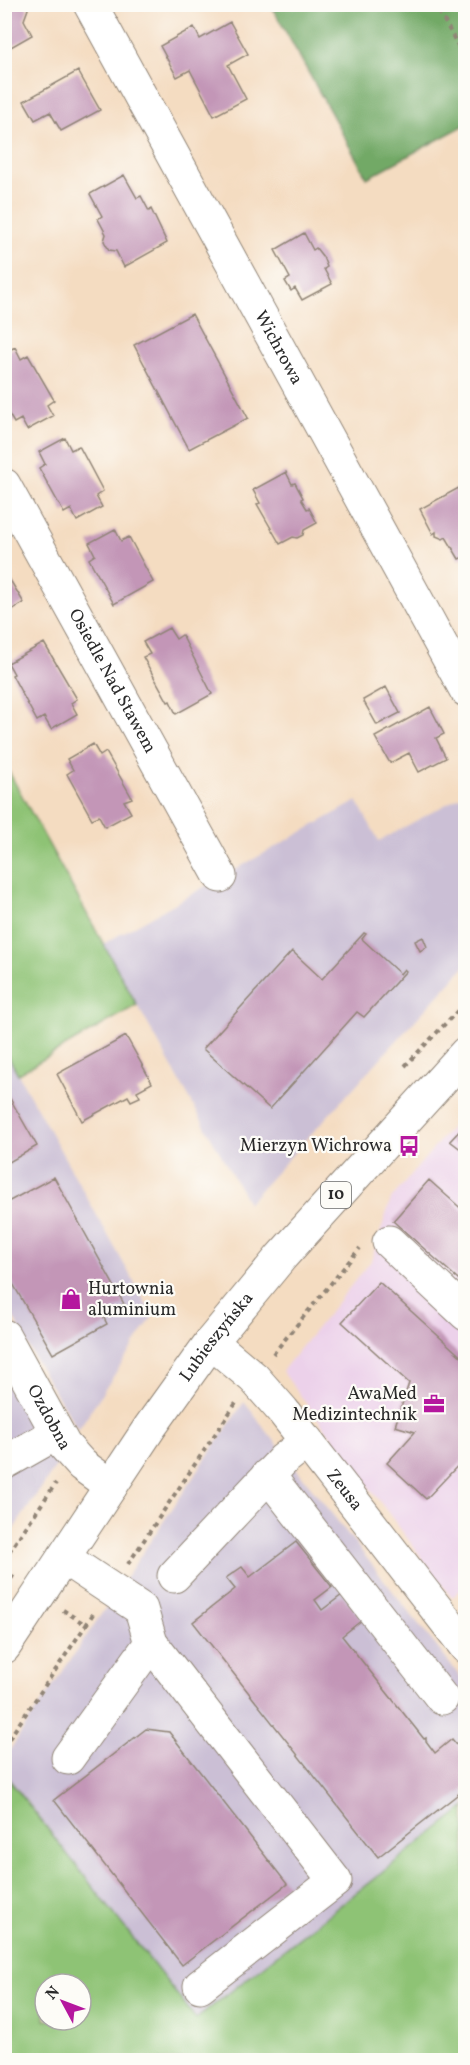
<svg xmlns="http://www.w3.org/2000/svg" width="470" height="2065" font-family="Vollkorn,serif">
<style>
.built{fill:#ecd1ea}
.industrial{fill:#cbbfd5}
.green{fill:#8ec374;stroke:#5c7750;stroke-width:1.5;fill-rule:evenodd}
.forest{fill:#72a966;stroke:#4e6a48;stroke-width:1.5}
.building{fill:#c396b7}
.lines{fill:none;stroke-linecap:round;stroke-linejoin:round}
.minor-casing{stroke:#908476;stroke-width:35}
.major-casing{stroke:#908476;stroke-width:35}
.path{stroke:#908476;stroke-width:4;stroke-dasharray:4.5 4.5;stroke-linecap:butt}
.minor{stroke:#fff;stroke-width:33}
.major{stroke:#fff;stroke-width:33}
.labels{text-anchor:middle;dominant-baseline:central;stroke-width:4.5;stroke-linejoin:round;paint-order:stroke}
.shield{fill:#fdfcf7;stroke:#6a6a68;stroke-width:1.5}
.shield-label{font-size:16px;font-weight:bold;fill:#2b2b2b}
.street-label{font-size:18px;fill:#2b2b2b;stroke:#fdfcf7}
.poi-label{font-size:18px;fill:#2b2b2b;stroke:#fdfcf7;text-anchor:end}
</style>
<rect width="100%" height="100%" fill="#fdfcf7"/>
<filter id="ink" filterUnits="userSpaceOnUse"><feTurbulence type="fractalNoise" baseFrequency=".0167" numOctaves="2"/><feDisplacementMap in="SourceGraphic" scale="12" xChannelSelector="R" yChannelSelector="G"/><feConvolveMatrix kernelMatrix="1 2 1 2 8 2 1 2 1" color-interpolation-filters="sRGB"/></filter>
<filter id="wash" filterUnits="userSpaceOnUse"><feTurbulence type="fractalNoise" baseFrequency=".008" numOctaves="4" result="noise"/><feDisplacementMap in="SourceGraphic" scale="24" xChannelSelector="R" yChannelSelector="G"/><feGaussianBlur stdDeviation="1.35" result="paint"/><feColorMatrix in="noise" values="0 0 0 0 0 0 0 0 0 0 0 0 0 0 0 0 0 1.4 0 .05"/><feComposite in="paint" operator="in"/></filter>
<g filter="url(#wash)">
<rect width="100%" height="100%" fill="#f4dcc1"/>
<!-- built -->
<path class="built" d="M465 1111 466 1584 452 1598 282 1371 371 1261 391 1199Z"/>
<!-- industrial -->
<path class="industrial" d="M465 794V966L248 1203 103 944 357 801 379 841Z
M4 1049 153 1316 78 1430 36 1361 5 1301Z
M4 1367 58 1463 5 1542H4Z
M244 1402 465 1683V1807L196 2019 5 1773V1757Z"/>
<!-- green -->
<path class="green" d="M4 763 137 1005 18 1074 4 1049Z
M4 1773 196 2019 465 1807V2060H5ZM45 1984H81V2020H45Z"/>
<!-- forest -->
<path class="forest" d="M271 5H465V125L367 178Z"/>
<g id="blocks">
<!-- building -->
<path class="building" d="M4 4H25L28 9 24 20 32 35 9 48 7 55 4 56Z
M230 22 248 54 228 65 246 99 214 116 190 70 177 77 160 46 194 27 200 39Z
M78 71 100 110 61 131 50 112 35 120 24 101Z
M124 175 137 198 141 196 149 211 151 209 167 243 124 267 116 251 109 250 104 241 106 234 98 219 102 216 90 194Z
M304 233 313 250 316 248 323 257 327 267 324 269 332 284 302 300 295 288 291 291 285 281 290 278 275 250Z
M192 314 248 418 189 449 134 345Z
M15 347 21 359 28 355 54 400 47 405 53 416 27 430 21 419 14 423 4 406V353Z
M65 438 71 450 79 446 103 491 96 496 102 507 77 521 71 509 64 513 39 468 45 464 39 452Z
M286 472 292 484 295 483 303 498 301 499 307 509 309 508 317 523 304 530 303 535 297 538 293 537 280 544 257 504 260 503 253 490Z
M466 484V556L459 559 446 537 443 539 436 536V532L433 534 420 509Z
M115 529 121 541 129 537 153 582 114 604 89 559 95 555 89 543Z
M4 570 24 603 4 614Z
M169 628 176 639 182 635 212 694 176 714 170 701 168 702 143 657 150 654 143 642Z
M44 643 77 699 71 703 77 714 51 729 44 717 37 721 12 675 14 674 8 663Z
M386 687 400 713 377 725 363 700Z
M430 707 444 734 436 738 446 758 419 772 409 753 390 763 375 737Z
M93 744 100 756 106 752 132 798 124 801 131 813 105 827 99 816 92 819 67 774 73 770 67 759Z
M364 933 366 934 362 939 400 974 404 969 406 971 364 1017 357 1012 270 1109 203 1049 292 951 322 979Z
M423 937 427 947 420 951 415 941Z
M126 1036 152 1083 137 1091 140 1097 131 1101 128 1096 82 1121 57 1074Z
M4 1088 37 1146 4 1165Z
M466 1124V1153L450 1141Z
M54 1177 124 1304 103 1316 107 1324 53 1354 4 1268V1204Z
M429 1180 466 1213V1286L393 1221Z
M379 1282 466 1361V1457L426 1499 387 1463 415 1432 395 1426 409 1383 342 1322Z
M296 1542 332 1587 315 1600 322 1610 342 1595 362 1620 342 1636 424 1739 426 1738V1741L435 1753 452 1739 466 1756V1788L378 1857 193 1622 235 1589 226 1578 242 1567 250 1577Z
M146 1729 169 1732 287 1884 182 1965 54 1800Z"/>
</g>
</g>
<g filter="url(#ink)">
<use href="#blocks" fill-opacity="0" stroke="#908476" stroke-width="1.5"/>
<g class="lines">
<defs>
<g id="minor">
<path id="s1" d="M90 4 466 690"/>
<path id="s2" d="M4 485 220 876"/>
<path d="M389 1242 466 1314"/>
<path id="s3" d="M4 1336 64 1445 82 1465 111 1486"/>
<path id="s4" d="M211 1342 254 1378 283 1411 466 1647"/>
<path d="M4 1463 57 1433"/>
<path d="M268 1475 442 1698"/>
<path d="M64 1558 141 1609 151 1643 335 1881 200 1986"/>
<path d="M174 1576 283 1460 307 1441"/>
<path d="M68 1758 151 1643"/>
</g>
<g id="major">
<path id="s5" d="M4 1647 150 1427 211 1342 281 1257 466 1053"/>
</g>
</defs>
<!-- minor casing -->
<use href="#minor" class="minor-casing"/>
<!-- major casing -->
<use href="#major" class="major-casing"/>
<!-- path -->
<path class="path" d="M435 4 466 60
M405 1066 466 1002
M273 1354 360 1248
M4 1559 56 1483
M128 1564 236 1403
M4 1572 14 1578
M63 1610 86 1625 93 1614
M4 1746 86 1625"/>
<!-- minor -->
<use href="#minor" class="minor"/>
<!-- major -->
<use href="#major" class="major"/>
</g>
</g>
<!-- icons -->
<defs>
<symbol id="bus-bare" viewBox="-9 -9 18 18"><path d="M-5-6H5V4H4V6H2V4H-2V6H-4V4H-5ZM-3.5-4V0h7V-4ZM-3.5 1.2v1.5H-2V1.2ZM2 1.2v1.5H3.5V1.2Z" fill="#b5179e" stroke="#fdfcf7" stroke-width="2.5" paint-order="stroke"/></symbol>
<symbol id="shop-bare" viewBox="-9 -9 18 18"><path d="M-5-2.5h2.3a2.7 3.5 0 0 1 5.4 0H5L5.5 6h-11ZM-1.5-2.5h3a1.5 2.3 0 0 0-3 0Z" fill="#b5179e" stroke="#fdfcf7" stroke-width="2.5" paint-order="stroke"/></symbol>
<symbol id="office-bare" viewBox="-9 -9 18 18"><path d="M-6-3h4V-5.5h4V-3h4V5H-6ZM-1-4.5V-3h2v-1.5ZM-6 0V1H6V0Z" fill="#b5179e" stroke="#fdfcf7" stroke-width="2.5" paint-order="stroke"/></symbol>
</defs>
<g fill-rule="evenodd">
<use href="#bus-bare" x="394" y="1131" width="30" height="30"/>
<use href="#shop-bare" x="56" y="1284" width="30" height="30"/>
<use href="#office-bare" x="419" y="1389" width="30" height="30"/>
</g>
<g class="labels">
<!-- shield labels -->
<rect class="shield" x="321" y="1182" width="30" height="26" rx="4.5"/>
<g class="shield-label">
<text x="336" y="1195">10</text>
</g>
<!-- street labels -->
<g class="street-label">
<text stroke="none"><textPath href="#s1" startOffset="392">Wichrowa</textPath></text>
<text stroke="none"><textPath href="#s2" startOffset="224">Osiedle Nad Stawem</textPath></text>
<text stroke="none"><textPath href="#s5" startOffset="376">Lubieszyńska</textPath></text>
<text stroke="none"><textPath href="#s3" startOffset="93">Ozdobna</textPath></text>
<text stroke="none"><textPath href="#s4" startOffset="200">Zeusa</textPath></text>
</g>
<!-- poi labels -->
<g class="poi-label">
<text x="392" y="1146">Mierzyn Wichrowa</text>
<text x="88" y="1289" text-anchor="start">Hurtownia<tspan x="88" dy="21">aluminium</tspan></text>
<text x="417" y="1394">AwaMed<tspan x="417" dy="21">Medizintechnik</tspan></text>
</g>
</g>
<!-- margin -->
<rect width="470" height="2065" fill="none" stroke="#fdfcf7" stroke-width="24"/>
<!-- north arrow -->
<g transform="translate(63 2002) rotate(311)"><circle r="28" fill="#fdfcf7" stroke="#a9a8a5" stroke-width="1.5"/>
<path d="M0-4.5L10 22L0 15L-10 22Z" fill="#b5179e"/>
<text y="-9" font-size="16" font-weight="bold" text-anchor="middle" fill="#2b2b2b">N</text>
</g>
</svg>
